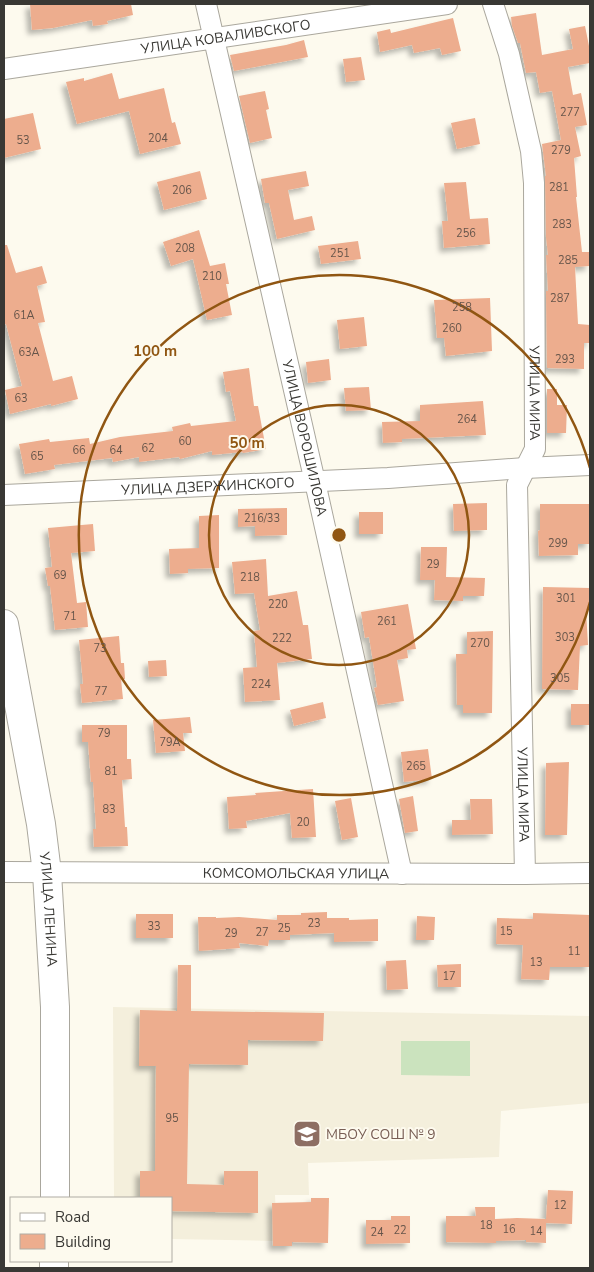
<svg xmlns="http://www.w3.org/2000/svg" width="594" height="1272" font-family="'Nunito Sans',sans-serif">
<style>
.built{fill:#f4efdc}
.green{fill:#cbe3be}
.building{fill:#edad8e;filter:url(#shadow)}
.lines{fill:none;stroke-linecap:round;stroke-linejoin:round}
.street-casing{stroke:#aaa79d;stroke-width:22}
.secondary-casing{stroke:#aaa79d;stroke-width:30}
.street{stroke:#fff;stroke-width:20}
.secondary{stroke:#fff;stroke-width:28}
.ring{fill:none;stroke:#905612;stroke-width:2.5}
.labels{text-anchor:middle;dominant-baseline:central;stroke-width:4;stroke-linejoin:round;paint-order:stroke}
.number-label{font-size:11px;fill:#66554a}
.street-label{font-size:14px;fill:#393834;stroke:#fdfaee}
.education-label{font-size:14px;fill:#785e54;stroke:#fdfaee;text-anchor:start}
.centre{fill:#905612;stroke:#fdfaee;stroke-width:2.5}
.ring-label{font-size:15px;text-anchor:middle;font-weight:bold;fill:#905612;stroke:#fdfaee;stroke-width:4;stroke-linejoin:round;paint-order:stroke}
</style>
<defs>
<filter id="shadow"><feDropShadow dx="-4.5" dy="4.5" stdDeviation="2.5" flood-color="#0004"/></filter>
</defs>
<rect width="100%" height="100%" fill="#fdfaee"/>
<!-- built -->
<path class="built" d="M113 1007 590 1016V1103L501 1111 499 1157 308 1163 309 1195H275L277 1241 171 1239V1198H114Z"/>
<!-- green -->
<path class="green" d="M401 1041H470V1076L401 1075Z"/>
<!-- building -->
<path class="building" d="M30 4H131L133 15 107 21 108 24 93 26 92 20 53 28 32 30Z
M536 13 542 55 573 49 569 29 585 26 590 51V63L568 67 573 95 581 93 587 125 575 127 581 156 574 158 577 197H576L582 252H589L590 264V266L575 267 578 324 590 325V343H584V369L547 368 546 291H548L546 255H548L546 237 545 176H546L542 144 561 140 552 91 540 93 536 72 526 73 520 43H518L512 26 511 17Z
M453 18 461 51 442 55 440 48 414 53 412 45 380 52 377 32 390 29 391 33Z
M304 40 308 57 234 71 230 55 286 45Z
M361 57 365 80 346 82 343 59Z
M112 73 119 99 164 88 172 123 175 122 181 144 140 154 129 111 77 124 66 82 84 78V81Z
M265 91 269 109 266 110 272 138 250 143 239 96Z
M33 113 41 149 4 158V119Z
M475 118 480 144 457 149 451 123Z
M200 171 207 199 164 210 157 182Z
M306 171 309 186 288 190 294 220 312 216 315 230 277 239 269 203H265L261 179Z
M466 182 470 219 488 218 490 244 444 248 442 221H448L444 183Z
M199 230 210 266 225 263 229 284H226L232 315 207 320 193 259 171 266 163 242Z
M358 241 361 259 321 264 318 246Z
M4 245H7L16 273 42 266 47 283 37 286 45 322 38 323 53 381 72 376 78 399 51 406V404L10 414 5 390 22 386 6 324 4 325Z
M490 298 492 351 446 356 444 338H437L434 300Z
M364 317 367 346 340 349 337 320Z
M329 359 331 380 308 383 306 362Z
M249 368 254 406H258L266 449 243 453 242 452 212 455V451L180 459 179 457 139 462V457L113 462 112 458 54 465 55 469 25 474 19 444 49 439 50 442 89 438 90 444 120 437 173 431 172 427 190 423 191 426 236 421 230 391 226 392 223 372Z
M369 387 371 410 346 411 344 388Z
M547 389H557V405H567L566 433H547Z
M483 401 486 435 402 439V442L383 443 382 422 420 421V405Z
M487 503V530L454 531 453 504Z
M540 504H590V544H578V555L539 556 538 531 540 530Z
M287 508V535L255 536V526L238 527V509Z
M359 512H383V534H359Z
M219 515V568L188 569V573L170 574 169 549 199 548V516Z
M93 524 95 551 71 553 77 603 86 602 88 627 55 630 50 586H48L45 568 52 567 48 528Z
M421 547H447L446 577 485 578 484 596H463V601L434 600 435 580H420Z
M266 559 268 596 297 591 303 625H308L312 659 277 663 280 700 245 702 243 668 257 667 254 631 260 630 254 593 235 594 232 562Z
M543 587 590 588V610H586L588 645 580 646 578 690 542 689Z
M408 604 416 649 407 650 408 658 397 660 404 701 378 705 374 688 377 687 369 637 365 638 361 612Z
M493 631 492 713H463V705H457L456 654H467V632Z
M119 636 121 663H124L125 679H121L123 699 82 703 80 684H83L79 640Z
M166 660 167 676 149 677 148 661Z
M323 702 326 718 294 726 290 710Z
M571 704H590V725H571Z
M190 717 192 733H183L185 751 156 753 153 720Z
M82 725H127V759H131L132 779 122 780 125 827H127L128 846 94 847 93 829H96L93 782H91L88 742H82Z
M428 749 432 779 404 782 401 752Z
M569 762 567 835H545L546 763Z
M313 789 316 837 292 838 290 813 246 821 247 828 229 829 227 797 256 795 255 793Z
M413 796 418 831 405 833 399 799Z
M351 798 358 837 342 840 335 801Z
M470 799H492L493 834 452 835V820H471Z
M327 912V918H349V920L378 919V941L334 942V933L290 935V940H269L268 946 239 943 240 948 199 951 198 917H216V918L239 917 277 920V915H301V913Z
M533 913 590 915V967H550L549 980 521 979 523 945 496 944 497 918 533 919Z
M136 914H173V938H136Z
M417 916 435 917 434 940H416Z
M406 960 408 989 387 990 386 961Z
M461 964V987H438L437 965Z
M178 965H191V1011L324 1013 323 1041 248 1040V1065L189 1064 187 1184 224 1185V1171H258V1213L171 1211V1198H140V1171H155L156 1066H139L140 1010 177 1011Z
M548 1190 573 1191 572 1224 546 1223V1243L526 1242V1240L496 1241V1243L446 1242V1216H476L475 1207H495V1219L517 1218 546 1219Z
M311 1198H329L328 1243 292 1242V1246H273L272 1203 311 1202Z
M391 1216H410V1243L366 1244V1220H391Z"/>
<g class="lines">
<defs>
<g id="street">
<path id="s1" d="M206 4 315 482 402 874"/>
<path id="s2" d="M493 4 509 54 531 151 534 183 535 449 517 485 525 874"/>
<path id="s3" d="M4 69 447 4"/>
<path id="s4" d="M4 495 388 478 525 468 590 465"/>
<path id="s5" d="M4 872 525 874 590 873"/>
</g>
<g id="secondary">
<path id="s6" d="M4 624 41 824 47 873 55 1007V1198"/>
<path d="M54 1268V1261"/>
</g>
</defs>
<!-- street casing -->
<use href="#street" class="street-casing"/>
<!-- secondary casing -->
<use href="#secondary" class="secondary-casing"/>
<!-- street -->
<use href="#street" class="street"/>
<!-- secondary -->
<use href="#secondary" class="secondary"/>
</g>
<!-- distance rings -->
<g class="ring">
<circle cx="339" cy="535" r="130"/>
<path d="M590 602A260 260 0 1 1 590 468"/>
</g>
<!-- icons -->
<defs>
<symbol id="school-square" viewBox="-11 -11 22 22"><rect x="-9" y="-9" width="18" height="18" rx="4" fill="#8d6e63" stroke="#fdfaee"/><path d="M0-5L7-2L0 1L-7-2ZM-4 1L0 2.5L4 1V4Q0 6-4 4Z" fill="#fff"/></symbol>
</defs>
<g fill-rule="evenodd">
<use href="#school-square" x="291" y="1118" width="32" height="32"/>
</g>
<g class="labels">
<!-- number labels -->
<g class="number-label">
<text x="570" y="112">277</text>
<text x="158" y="138">204</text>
<text x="23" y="140">53</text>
<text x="561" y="150">279</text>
<text x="559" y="187">281</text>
<text x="182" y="190">206</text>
<text x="562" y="224">283</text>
<text x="466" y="233">256</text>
<text x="185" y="248">208</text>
<text x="340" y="253">251</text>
<text x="568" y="260">285</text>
<text x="212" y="276">210</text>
<text x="560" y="298">287</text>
<text x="462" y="307">258</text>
<text x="24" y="315">61А</text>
<text x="452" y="328">260</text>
<text x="29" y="352">63А</text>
<text x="565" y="359">293</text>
<text x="21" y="398">63</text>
<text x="467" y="419">264</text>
<text x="185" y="441">60</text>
<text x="148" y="448">62</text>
<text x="79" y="450">66</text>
<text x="116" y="450">64</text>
<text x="37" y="456">65</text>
<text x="262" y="518">216/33</text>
<text x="558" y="543">299</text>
<text x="433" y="564">29</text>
<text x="60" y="575">69</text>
<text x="250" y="577">218</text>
<text x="566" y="598">301</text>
<text x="278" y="604">220</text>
<text x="70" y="616">71</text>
<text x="387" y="621">261</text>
<text x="565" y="637">303</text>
<text x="282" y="638">222</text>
<text x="480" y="643">270</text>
<text x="100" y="648">73</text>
<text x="560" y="678">305</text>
<text x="261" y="684">224</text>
<text x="101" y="691">77</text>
<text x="104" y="733">79</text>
<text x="170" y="742">79А</text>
<text x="416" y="766">265</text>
<text x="111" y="771">81</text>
<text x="109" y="809">83</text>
<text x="303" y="822">20</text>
<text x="314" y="923">23</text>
<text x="154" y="926">33</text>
<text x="284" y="928">25</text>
<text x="506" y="931">15</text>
<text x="262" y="932">27</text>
<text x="231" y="933">29</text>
<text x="574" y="951">11</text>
<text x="536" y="962">13</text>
<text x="449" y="976">17</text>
<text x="172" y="1118">95</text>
<text x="560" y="1205">12</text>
<text x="486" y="1225">18</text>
<text x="509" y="1229">16</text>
<text x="400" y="1230">22</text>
<text x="536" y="1231">14</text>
<text x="377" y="1232">24</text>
</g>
<!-- street labels -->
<g class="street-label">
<text stroke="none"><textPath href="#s3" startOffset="224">УЛИЦА КОВАЛИВСКОГО</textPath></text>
<text stroke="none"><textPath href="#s2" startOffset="394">УЛИЦА МИРА</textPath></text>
<text stroke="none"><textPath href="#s1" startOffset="445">УЛИЦА ВОРОШИЛОВА</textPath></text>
<text stroke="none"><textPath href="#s4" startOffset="204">УЛИЦА ДЗЕРЖИНСКОГО</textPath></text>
<text stroke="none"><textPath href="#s2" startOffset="800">УЛИЦА МИРА</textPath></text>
<text stroke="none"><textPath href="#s5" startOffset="292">КОМСОМОЛЬСКАЯ УЛИЦА</textPath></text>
<text stroke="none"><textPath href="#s6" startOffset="289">УЛИЦА ЛЕНИНА</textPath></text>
</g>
<!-- education labels -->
<g class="education-label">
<text x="326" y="1134">МБОУ СОШ № 9</text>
</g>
</g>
<circle cx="339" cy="535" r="8" class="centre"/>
<g class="ring-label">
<text x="155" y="356">100 m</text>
<text x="247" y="448">50 m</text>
</g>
<!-- border -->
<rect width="594" height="1272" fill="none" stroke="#393834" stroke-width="10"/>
<!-- legend -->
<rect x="10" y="1197" width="162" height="65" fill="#fdfaee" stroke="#afaca4"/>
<rect x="20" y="1213" width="25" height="8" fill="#ffffff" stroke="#afaca4"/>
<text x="55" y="1222" font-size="15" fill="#393834">Road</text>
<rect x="20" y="1234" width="25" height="15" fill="#edad8e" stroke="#afaca4"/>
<text x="55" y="1247" font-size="15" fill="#393834">Building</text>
</svg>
